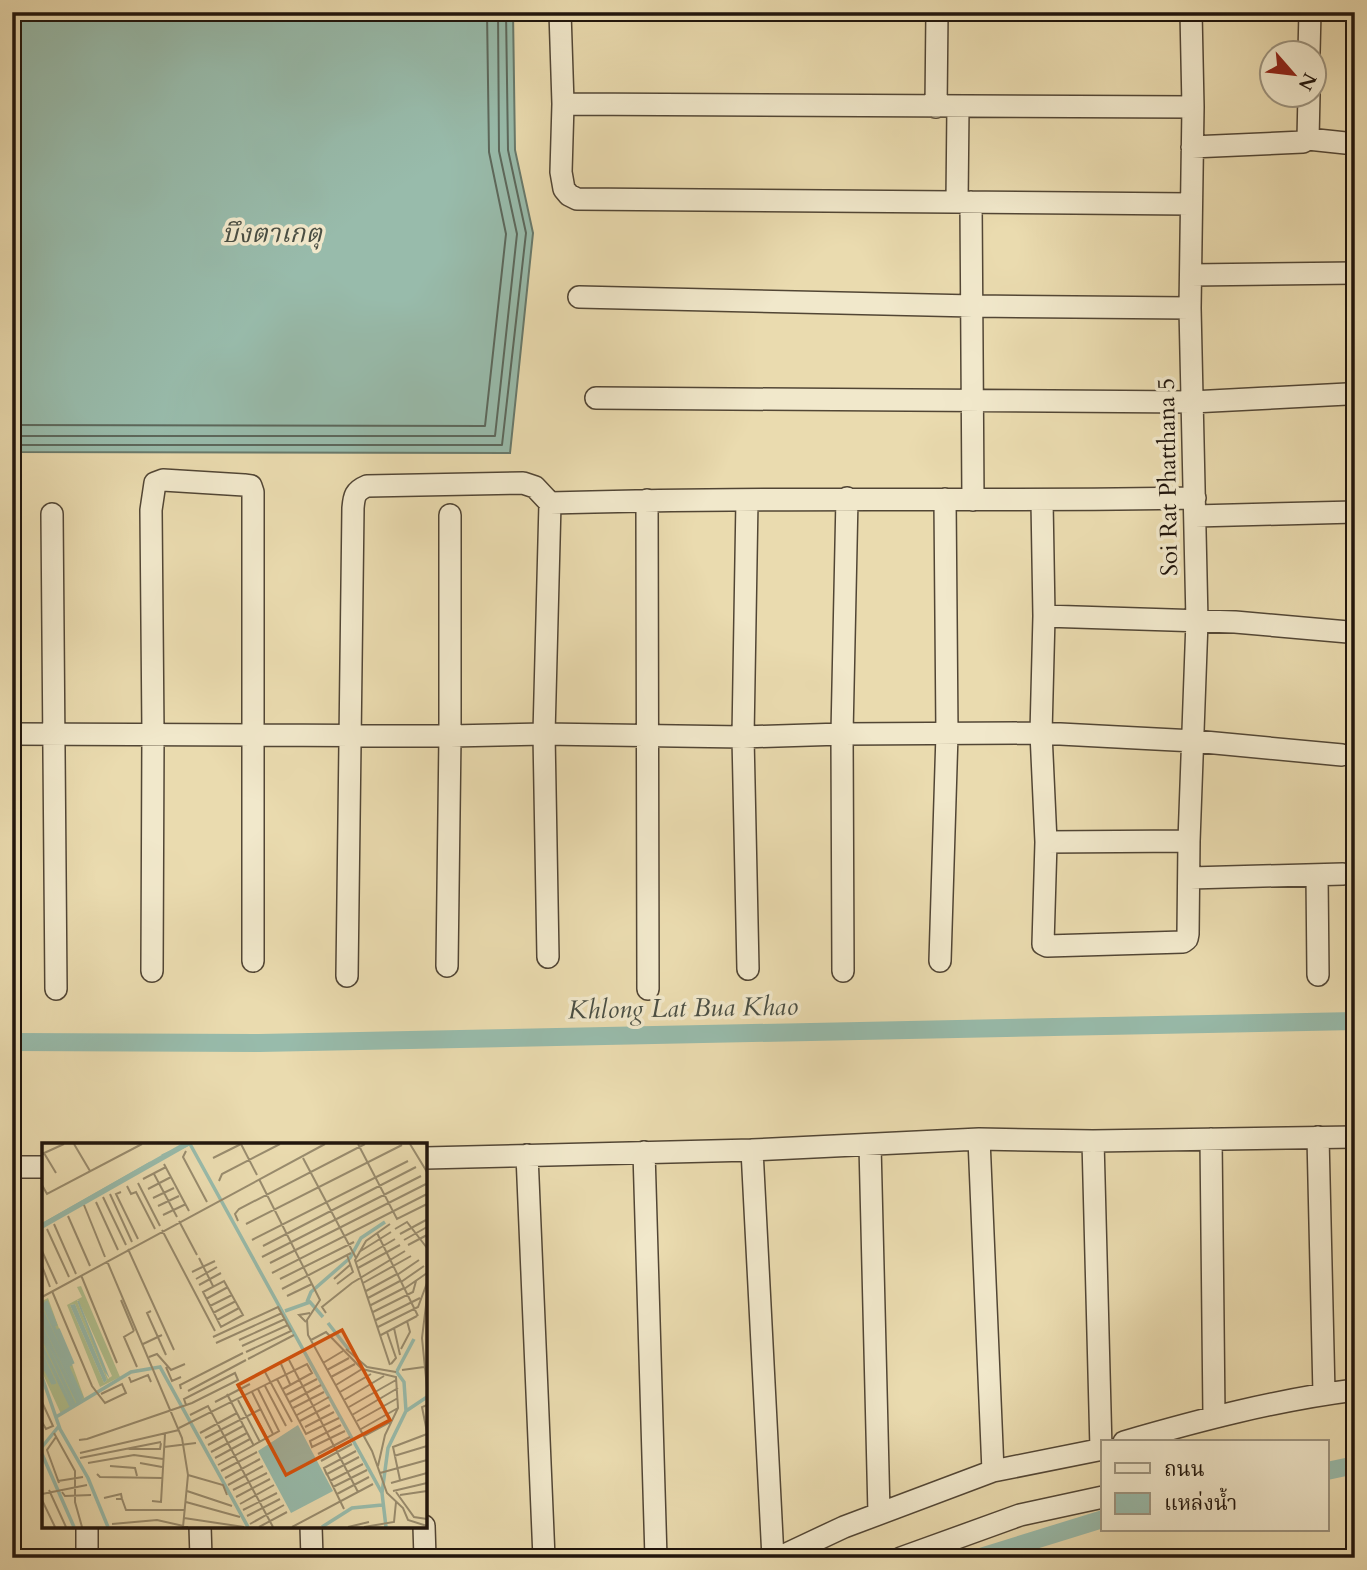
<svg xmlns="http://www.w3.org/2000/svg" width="1367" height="1570" font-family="Cardo,'Noto Serif Thai',serif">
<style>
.water{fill:#98bbab;stroke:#68796b;stroke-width:2}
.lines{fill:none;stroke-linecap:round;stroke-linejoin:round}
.shore{stroke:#5c685c;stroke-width:2}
.canal{stroke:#98bbab;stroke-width:18}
.minor-casing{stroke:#524635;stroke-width:24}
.minor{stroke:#f1e8cb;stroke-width:21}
.labels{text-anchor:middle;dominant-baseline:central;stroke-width:7;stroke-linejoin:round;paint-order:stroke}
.street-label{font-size:24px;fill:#20150c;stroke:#f1e8cb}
.water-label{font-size:26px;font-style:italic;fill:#4a4f44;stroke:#f1e8cb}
.inset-river{fill:none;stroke:#98bbab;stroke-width:3.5}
.inset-road{fill:none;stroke:#998c6e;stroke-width:2}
.view{fill:#d4520c;fill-opacity:0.15;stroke:#d4520c;stroke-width:3.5}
.inset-edge{fill:none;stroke:#20150c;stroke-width:3.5}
</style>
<rect width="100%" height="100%" fill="#eadbaf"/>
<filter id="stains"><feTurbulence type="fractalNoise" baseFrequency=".00286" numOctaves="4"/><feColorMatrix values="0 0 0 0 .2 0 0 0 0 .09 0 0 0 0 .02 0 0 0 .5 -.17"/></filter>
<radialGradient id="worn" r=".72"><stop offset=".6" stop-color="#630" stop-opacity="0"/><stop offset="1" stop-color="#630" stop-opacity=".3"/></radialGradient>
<!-- water -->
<path class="water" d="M12 12H513L515 150 533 233 510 453 12 452Z"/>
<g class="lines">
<!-- shore -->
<path class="shore" d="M12 425 485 426 506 234 489 152 487 12
M12 436H495L517 234 499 151 498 12
M12 445H502L526 233 508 150 506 12"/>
<!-- canal -->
<path class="canal" d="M12 1042 259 1043 1355 1021
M1327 1471 1355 1465
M977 1558 1103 1519"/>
<defs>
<path id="minor" d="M560 12 563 104 561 172 564 189 569 195 577 199 1190 204
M1309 52 1310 12
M563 104 1193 107
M936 107 937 12
M1308 139 1309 94
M1192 147 1303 142 1308 139 1355 144
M957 202 958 107
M971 202 973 500
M1191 275 1355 273
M579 297 973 306 1190 308
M596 398 1192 402 1347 394
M647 500 648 989
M747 500 743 737 748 969
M1042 501 1044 616 1041 733 1046 842 1043 944 1047 946 1183 942 1187 939 1188 934 1189 841 1197 621 1190 308 1193 107 1191 12
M550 503C765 496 980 502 1195 498
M52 514 56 989
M1195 516 1355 512
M1044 616 1235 622 1348 632
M12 734 450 736 544 734 743 737 842 734 1041 733 1194 741 1342 755
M1046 842 1189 841
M1317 875 1318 975
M1190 878 1343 874
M940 961 947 734 945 499
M447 966 450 736V515
M152 971 153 734 151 510 155 483 163 480 244 485 251 486 253 492V961
M843 971 842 734 847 498
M347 976 353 508C354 496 355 491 367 486L523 483 535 487 550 503 544 734 548 957
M1318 1137 1324 1394
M979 1139 993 1471
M1211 1139 1214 1416
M1093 1141 1101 1449
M870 1145 879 1513
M752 1150 773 1558
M644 1152 656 1558
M527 1155 544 1558
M425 1158 752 1150 979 1139 1093 1141 1355 1137
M12 1167H44
M1124 1442C1200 1420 1276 1400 1355 1390
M87 1526V1558
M200 1526 201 1558
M311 1526 312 1558
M424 1526 425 1558
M778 1558 844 1527 993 1471 1103 1449
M901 1558 1020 1515 1103 1497"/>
</defs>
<!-- minor casing -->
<use href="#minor" class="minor-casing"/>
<!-- minor -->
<use href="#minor" class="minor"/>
</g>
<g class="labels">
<!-- street labels -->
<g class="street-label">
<text transform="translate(1168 477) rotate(-91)">Soi Rat Phatthana 5</text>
</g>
<!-- water labels -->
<g class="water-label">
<text x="272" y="233">บึงตาเกตุ</text>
<text transform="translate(683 1008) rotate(-1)">Khlong Lat Bua Khao</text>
</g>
</g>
<!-- overview -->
<g transform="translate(42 1143)">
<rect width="385" height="385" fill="#eadbaf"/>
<path d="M39 143 78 234 58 244 25 162 40 154 35 144ZM36 157 70 233 66 236 35 158ZM33 161 65 237 62 240 28 162ZM6 155 43 257 19 271 0 229V158Z" fill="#b1c18f" fill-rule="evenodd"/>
<path d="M139 1H150L0 86V80ZM35 158H37L68 236 62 228ZM33 161 65 237 62 240 28 162ZM256 282 291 348 249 370 216 308Z" fill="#98bbab"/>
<path class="inset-river" d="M148 1 340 350M120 13 147 1M0 82 109 20M4 158 14 183M265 159 269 149 308 115 319 95 343 79M1 160 29 223M0 168 40 255M243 168 268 159 281 174M0 176 39 257M286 180 307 207M0 185 36 259M16 186 31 221M0 193 32 261M0 204 29 263M0 213 13 241M0 220 11 241M354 228 362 239 364 268M355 228 372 196M0 234 18 286 46 335 66 384M14 274 89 229 118 224 206 384M0 304 17 283M0 311 32 384M280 384 310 365 340 362M344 384 340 350 346 305 364 268 385 254"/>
<path class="inset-road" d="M32 1 48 28M199 1 215 32M316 1 355 76 385 61M368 1 385 29M144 8 141 14 165 59M2 10 14 30M0 11 22 1M171 15 199 1M261 15 314 115M122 21 147 68M112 31 135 74M101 36 124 24M217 36 278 157 265 177 266 192 330 308 345 350 361 365 366 377 385 383M177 38 180 31 238 1M96 40 118 83M0 42 5 51 100 1M85 43 89 51 94 49 113 86M106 46 129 34M79 49 74 51 96 96M68 51 90 99M61 54 84 102M111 55 132 45M54 59 76 107M42 62 63 114M116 63 137 53M121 72 144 61M26 73 48 123M137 78 155 112M196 78 193 71 197 66 323 1M12 81 34 131M204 81 360 2M348 81 324 98 313 117 348 222M5 86 27 134M353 86 365 79 385 105M120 87 173 188M335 90 376 173M358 91 384 77M210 97 366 18M362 97 385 84M366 102 385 92M221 103 374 24M86 106 132 207M0 108 15 141M317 109 349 89M220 114 379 33M157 115 171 143M65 118 140 295 146 332 141 384M314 119 353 96M228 120 384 41M0 123 8 144M316 125 358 102M150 129 173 118M230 130 385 51M39 132 75 220M355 132 377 117M154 136 175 124M238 136 312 99M292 136 309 121M182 138 201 172 179 184 161 149ZM359 139 382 123M321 140 369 113M295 141 311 129 305 112M157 142 179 130M240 146 309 110M362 146 385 130M10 148 50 243 63 260 84 250 80 241 59 251M324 148 355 131M245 153 270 141M0 154 283 1M385 154 380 195 385 245M326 155 358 138M164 156 186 144M79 157 92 188M329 162 362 145M168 163 190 152M109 168 105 170 124 212M331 169 371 149 374 138M171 170 194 158M284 170 280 164 310 140 363 108M175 177 197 165M334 177 378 155M264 179 257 172 268 170M336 184 376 164 385 140M352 185 358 212M92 188 82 194 95 224M345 189 354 215 349 221M339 192 375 173M171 194 236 164 249 188 204 209M197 197 243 176M269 197 284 189 320 226 354 234 356 265 343 292 336 323M174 200 240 170M101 201 120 192M200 203 246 182M304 206 325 224 354 229M359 206 368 189 365 178M107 214 115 211 129 227 143 221M206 216 252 192M247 217 316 349M281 220 301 208M239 221 248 241M124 224 130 238 139 234M285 227 307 215M360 227 382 224M223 229 250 279M87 234 89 239 106 232 109 239M289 234 313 221M235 236 264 291 297 275M294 242 320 226M223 243 244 283M198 245 225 295M139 246 138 242 201 210M146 248 204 217M210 249 231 291M298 249 329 231M185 251 212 303M244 252 275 236M196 257 218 299M302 257 342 233M0 259 11 283 4 286 0 279M173 259 208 241M248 259 279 242M385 262 380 264 385 289M307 264 354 237M251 265 282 249M148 272 166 263 231 384M255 272 287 254M310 272 356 245M258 278 288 262M315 278 356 255M299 282 268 298 270 304 303 288M263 284 292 269M137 285 265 221 270 230 241 246M319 286 356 265M12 290 33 328V359L40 384M158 290 195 270M322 293 350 278M14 294 5 307 17 340M163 295 219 266M37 297 45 296 150 260 196 237 193 230 142 256 144 262M166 302 201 283M122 304 154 300M87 306H118L119 300M169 309 205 290M38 310 137 287M276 311 308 294M352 313 385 303M38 315 119 299M173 315 208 296M279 318 310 301M46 320 92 312 121 316M98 320 120 324M176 322 237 288 216 246M68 323 93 325 95 333M179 328 215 309M338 330 385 317M55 331 58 334 120 335M146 332 181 342 185 352M285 332 282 325 314 308M183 335 218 316M358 337 351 304 385 291M16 338 41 334M288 338 321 321M349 340 385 330M186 342 221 323M291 344 325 327M7 347 24 384M191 347 225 330M145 348 190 363M351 348 385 340M20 349 23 353 49 352M354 349 372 374 385 376M0 351 45 342M295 351 327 334M358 352 385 348M194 354 228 336M62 355 79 351 80 356M74 356H80L84 367H143M0 357 13 384M110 358 119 359 123 291M144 359 198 374M198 361 232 342M302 366 285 331 317 314M201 367 235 350M205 373 238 356M142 375 202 384M70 381 115 377 146 384M208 381 242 362M217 384 245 369M250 384 331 341M306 384 327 379M322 384 352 379 354 359"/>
<path class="view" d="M300 187 348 277 244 332 196 242Z"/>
<rect width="385" height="385" class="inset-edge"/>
</g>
<!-- margin -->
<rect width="1367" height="1570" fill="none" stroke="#eadbaf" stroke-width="42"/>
<rect x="14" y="14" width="1339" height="1542" fill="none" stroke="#20150c" stroke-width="3.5"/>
<rect x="21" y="21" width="1325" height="1528" fill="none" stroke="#20150c" stroke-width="2"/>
<!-- legend -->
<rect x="1101" y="1440" width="228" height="91" fill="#f1e8cb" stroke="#9d947f" stroke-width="2"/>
<rect x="1115" y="1463" width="35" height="10" fill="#f1e8cb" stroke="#9d947f" stroke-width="2"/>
<text x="1164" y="1476" font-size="21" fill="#20150c">ถนน</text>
<rect x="1115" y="1493" width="35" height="21" fill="#98bbab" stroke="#9d947f" stroke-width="2"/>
<text x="1164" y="1510" font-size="21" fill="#20150c">แหล่งน้ำ</text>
<!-- north arrow -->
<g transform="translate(1293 74) rotate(118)"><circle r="33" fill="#f1e8cb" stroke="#9d947f" stroke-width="2"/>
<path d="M0-5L12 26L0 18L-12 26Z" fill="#8f2418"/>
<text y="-10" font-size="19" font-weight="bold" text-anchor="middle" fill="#20150c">N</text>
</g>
<rect width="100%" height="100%" filter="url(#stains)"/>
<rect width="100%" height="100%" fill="url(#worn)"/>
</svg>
